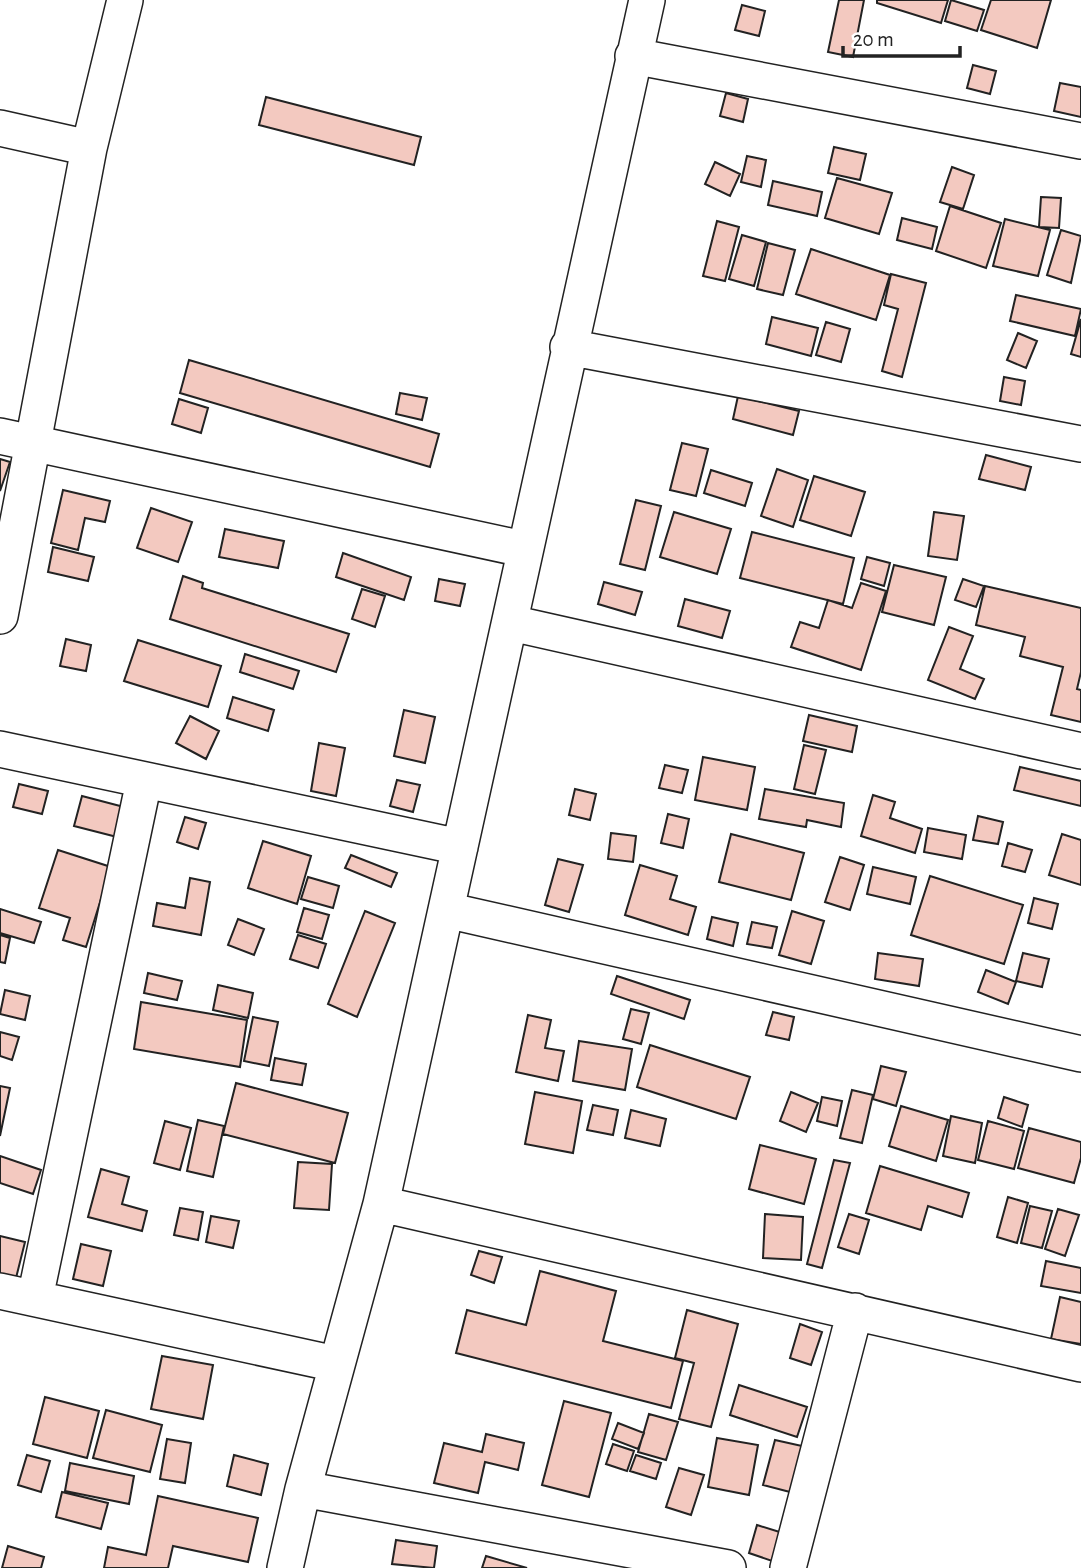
<svg xmlns="http://www.w3.org/2000/svg" width="1081" height="1568" font-family="'Alegreya Sans',sans-serif">
<style>
.building{fill:#f3c9c0;stroke:#222;stroke-width:2}
.lines{fill:none;stroke-linecap:round;stroke-linejoin:round}
.street-casing{stroke:#222;stroke-width:38}
.street{stroke:#fff;stroke-width:35}
</style>
<rect width="100%" height="100%" fill="#fff"/>
<!-- building -->
<path class="building" d="M839 0H864L853 57 828 52Z
M877 0H948L941 23 877 3Z
M951 0 984 10 977 31 945 21Z
M991 0H1051L1037 48 981 30Z
M742 5 765 11 759 36 735 30Z
M973 65 996 71 990 94 967 88Z
M1060 83 1081 87V117L1054 111Z
M726 93 748 99 743 122 720 116Z
M266 97 421 137 414 165 259 125Z
M834 147 866 154 860 180 828 173Z
M747 156 766 160 761 187 741 182Z
M715 162 740 174 730 196 705 184Z
M952 167 974 175 963 209 940 202Z
M837 178 892 193 879 234 825 218Z
M773 181 822 192 817 216 768 205Z
M1041 197 1061 198 1059 228 1039 227Z
M950 206 1001 223 986 268 936 251Z
M902 218 937 227 932 249 897 240Z
M1005 219 1050 230 1038 276 993 266Z
M717 221 739 227 725 281 703 276Z
M1061 230 1081 236 1071 283 1047 275Z
M742 235 766 242 754 286 729 279Z
M768 243 795 250 783 295 757 289Z
M811 249 890 275 876 320 796 294Z
M891 274 926 283 902 377 882 371 898 309 884 305Z
M1016 295 1081 309 1075 336 1010 321Z
M772 317 818 328 811 356 766 344Z
M1081 319V357L1071 354Z
M826 322 850 329 841 362 816 355Z
M1018 333 1037 341 1026 368 1007 360Z
M189 360 439 434 430 467 180 393Z
M1004 377 1025 381 1021 405 1000 401Z
M400 393 427 398 422 420 396 414Z
M738 396 799 411 793 435 733 419Z
M179 399 208 408 201 433 172 424Z
M682 443 708 449 696 496 670 490Z
M986 455 1031 467 1025 490 979 479Z
M0 459 10 462 0 491Z
M777 469 808 480 793 527 761 516Z
M711 470 752 483 745 506 704 493Z
M814 476 865 492 851 536 800 520Z
M63 490 110 501 105 522 85 518 78 550 51 543Z
M636 500 661 506 645 570 620 564Z
M151 508 192 522 178 562 137 548Z
M674 512 731 529 717 574 660 557Z
M934 512 964 516 957 560 928 556Z
M225 529 284 541 278 568 219 557Z
M752 532 854 558 843 604 740 578Z
M53 547 94 557 88 581 48 572Z
M343 553 411 577 404 600 336 577Z
M867 557 890 563 884 586 861 579Z
M894 565 946 577 934 625 882 612Z
M183 576 203 583 202 588 349 634 336 672 170 619Z
M439 579 465 584 460 606 435 601Z
M963 579 984 586 976 607 955 600Z
M604 582 642 592 635 615 598 604Z
M861 583 886 591 861 670 791 647 800 622 819 628 828 600 852 608Z
M985 586 1081 608V672L1077 689 1081 690V722L1051 715 1063 667 1020 656 1025 637 976 625Z
M362 589 385 596 375 627 352 619Z
M685 599 730 611 722 638 678 626Z
M949 627 973 636 960 669 984 679 975 699 928 680Z
M66 639 91 645 86 671 60 666Z
M138 640 221 666 208 707 124 681Z
M245 654 299 671 293 689 240 672Z
M233 697 274 710 268 731 227 718Z
M404 710 435 717 425 763 394 756Z
M809 715 857 726 852 752 803 741Z
M190 716 219 731 206 759 176 743Z
M319 743 345 748 336 796 311 791Z
M804 745 826 750 815 794 794 789Z
M703 757 755 767 747 810 695 800Z
M665 765 688 770 682 793 659 788Z
M1020 767 1081 781V806L1014 790Z
M397 780 420 785 413 812 390 806Z
M19 784 48 791 42 814 13 807Z
M575 789 596 794 590 820 569 815Z
M765 789 844 803 841 827 807 820 806 827 759 819Z
M873 795 895 802 890 818 922 829 915 853 861 836Z
M82 796 124 807 117 837 74 826Z
M668 814 689 819 683 848 661 843Z
M978 816 1003 822 998 844 973 840Z
M185 817 206 823 198 849 177 842Z
M928 828 966 835 962 859 924 852Z
M611 833 636 836 633 862 608 859Z
M731 834 804 853 791 900 719 882Z
M1062 834 1081 840V885L1049 875Z
M263 841 311 856 297 904 248 888Z
M1008 843 1032 850 1025 872 1002 866Z
M58 850 111 867 86 947 63 940 70 918 39 908Z
M351 855 397 873 391 887 345 868Z
M840 857 864 865 850 910 825 902Z
M558 859 583 865 569 912 545 905Z
M640 865 677 876 670 899 696 907 688 935 625 915Z
M873 867 916 877 910 904 867 894Z
M930 876 1023 905 1004 964 911 935Z
M308 877 339 886 333 908 301 899Z
M190 878 210 882 201 935 153 926 157 903 185 908Z
M1034 898 1058 904 1052 929 1028 923Z
M304 908 329 915 322 939 297 932Z
M0 909 41 922 34 943 0 933Z
M365 911 395 923 357 1017 328 1004Z
M792 911 824 921 811 964 779 955Z
M712 917 738 923 733 946 707 939Z
M238 919 264 929 254 955 228 945Z
M752 922 777 927 772 948 747 944Z
M0 935 10 938 5 963 0 962Z
M298 935 326 944 318 968 290 959Z
M878 953 923 959 919 986 875 979Z
M1023 953 1049 959 1042 987 1016 981Z
M986 970 1016 982 1008 1004 978 992Z
M148 973 182 981 177 1000 144 993Z
M617 976 690 1000 684 1019 611 994Z
M218 985 253 993 248 1018 213 1010Z
M5 990 30 996 25 1020 0 1014Z
M141 1002 247 1020 240 1067 134 1049Z
M631 1009 649 1013 641 1044 623 1039Z
M773 1012 794 1017 789 1040 766 1035Z
M528 1015 551 1020 545 1048 564 1051 558 1081 516 1072Z
M253 1017 278 1022 269 1066 244 1061Z
M0 1032 19 1037 12 1060 0 1056Z
M579 1041 632 1049 625 1090 573 1081Z
M650 1045 750 1077 736 1119 637 1087Z
M275 1058 306 1064 302 1085 271 1080Z
M881 1066 906 1072 896 1106 873 1099Z
M236 1083 348 1113 335 1163 223 1134Z
M0 1086 10 1088 0 1136Z
M852 1090 873 1095 862 1143 840 1138Z
M535 1092 582 1101 573 1153 525 1144Z
M791 1092 818 1103 806 1132 780 1121Z
M822 1097 842 1101 837 1126 817 1121Z
M1004 1097 1028 1105 1022 1127 998 1118Z
M593 1105 618 1110 613 1135 587 1130Z
M901 1106 948 1120 936 1161 889 1146Z
M631 1110 666 1119 660 1146 625 1138Z
M951 1116 982 1123 975 1163 943 1156Z
M198 1120 224 1126 213 1177 187 1171Z
M165 1121 191 1128 180 1170 154 1163Z
M988 1121 1024 1131 1014 1169 978 1160Z
M1029 1128 1081 1142V1158L1074 1183 1018 1168Z
M760 1145 816 1159 804 1204 749 1189Z
M0 1156 41 1170 33 1194 0 1183Z
M834 1160 850 1163 822 1268 807 1264Z
M298 1162 332 1164 329 1210 294 1208Z
M880 1166 969 1193 962 1217 928 1206 921 1230 866 1213Z
M101 1169 129 1177 122 1204 147 1211 142 1231 88 1217Z
M1008 1197 1028 1203 1017 1243 997 1237Z
M1030 1206 1052 1211 1042 1248 1021 1243Z
M180 1208 203 1212 198 1240 174 1235Z
M1058 1209 1079 1215 1065 1256 1045 1249Z
M765 1214 803 1217 801 1260 763 1258Z
M849 1214 869 1220 859 1254 838 1247Z
M211 1216 239 1221 233 1248 206 1242Z
M0 1236 25 1242 16 1278 0 1274Z
M81 1244 111 1251 103 1286 73 1279Z
M479 1251 502 1257 494 1283 471 1275Z
M1046 1261 1081 1268V1293L1041 1286Z
M540 1271 616 1291 603 1341 683 1361 671 1408 456 1353 467 1310 526 1325Z
M1060 1297 1081 1302V1344L1051 1339Z
M687 1310 738 1324 711 1427 679 1419 694 1363 675 1358Z
M800 1324 822 1332 811 1365 790 1358Z
M162 1356 213 1365 203 1419 151 1409Z
M739 1385 807 1407 797 1437 730 1415Z
M45 1397 99 1411 87 1458 33 1444Z
M564 1401 611 1413 589 1497 542 1485Z
M106 1410 162 1425 150 1472 93 1458Z
M649 1414 678 1422 666 1460 638 1452Z
M618 1423 644 1433 638 1449 612 1439Z
M486 1434 524 1443 518 1470 485 1462 478 1493 434 1483 444 1443 482 1452Z
M717 1438 758 1445 749 1495 708 1487Z
M167 1439 191 1443 185 1483 160 1479Z
M775 1440 802 1446 790 1492 763 1485Z
M613 1444 634 1451 627 1471 606 1464Z
M27 1455 50 1461 41 1492 18 1485Z
M234 1455 268 1464 261 1495 227 1486Z
M636 1455 661 1463 656 1479 630 1471Z
M70 1463 134 1476 129 1504 65 1491Z
M679 1468 704 1475 691 1515 666 1507Z
M62 1492 108 1503 101 1529 56 1517Z
M158 1496 258 1518 248 1562 173 1546 168 1568H104L108 1547 146 1555Z
M757 1525 786 1534 778 1563 749 1553Z
M396 1540 437 1546 434 1568 392 1564Z
M8 1546 44 1557 41 1568H2Z
M486 1556 527 1568H482Z"/>
<g class="lines">
<defs>
<path id="street" d="M633 56 1081 141
M0 128 89 148
M568 347 1081 444
M0 436 523 549
M0 616 89 148 125 0
M511 623 1081 751
M0 749 460 847
M446 910 1081 1054
M381 1204 1081 1364
M0 1291 336 1364
M35 1298 144 781
M303 1489 728 1568
M285 1568 303 1489 381 1204 647 0
M788 1568 855 1311"/>
</defs>
<!-- street casing -->
<use href="#street" class="street-casing"/>
<!-- street -->
<use href="#street" class="street"/>
</g>
<!-- scale -->
<path d="M843 46v10h117v-10" fill="none" stroke="#222222" stroke-width="3.5"/>
<text x="853" y="46" font-size="21" fill="#222222" stroke="#ffffff" stroke-width="5" paint-order="stroke">20 m</text>
</svg>
